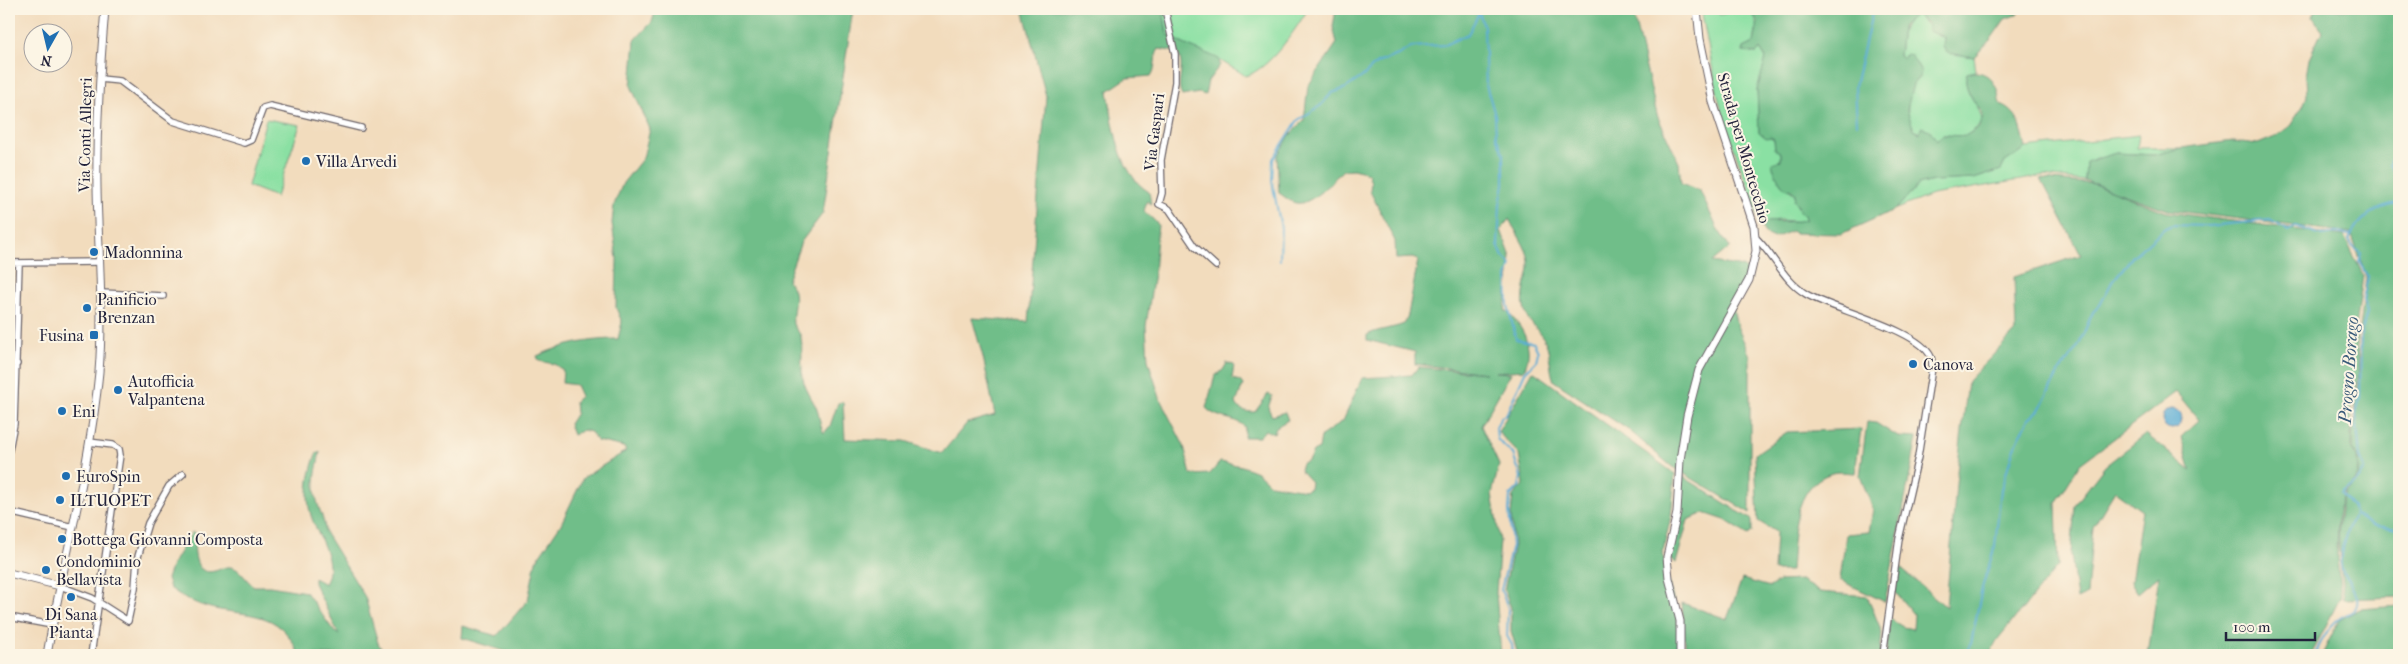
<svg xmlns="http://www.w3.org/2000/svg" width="2408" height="664" font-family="'IM FELL French Canon',serif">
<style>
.green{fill:#8ae0a3;stroke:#56816f}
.forest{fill:#6fbe89;stroke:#487062}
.water{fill:#5badd6;stroke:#3e6888}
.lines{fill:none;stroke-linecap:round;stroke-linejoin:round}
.stream{stroke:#5badd6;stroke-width:2}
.minor-casing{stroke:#6b6368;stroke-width:8}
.tertiary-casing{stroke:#6b6368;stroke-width:9}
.minor{stroke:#fff;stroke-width:5.5}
.tertiary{stroke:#fff;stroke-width:7}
.poi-dot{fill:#1f6fb2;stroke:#fcf5e5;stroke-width:2}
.labels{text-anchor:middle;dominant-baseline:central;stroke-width:4;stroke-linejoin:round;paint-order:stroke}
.street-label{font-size:16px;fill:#22223b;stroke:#fcf5e5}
.poi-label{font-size:16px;fill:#22223b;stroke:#fcf5e5;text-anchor:start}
.water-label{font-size:18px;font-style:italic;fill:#395a79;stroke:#fcf5e5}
</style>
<rect width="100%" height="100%" fill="#fcf5e5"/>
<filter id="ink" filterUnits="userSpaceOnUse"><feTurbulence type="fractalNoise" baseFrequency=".02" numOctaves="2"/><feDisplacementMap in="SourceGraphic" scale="10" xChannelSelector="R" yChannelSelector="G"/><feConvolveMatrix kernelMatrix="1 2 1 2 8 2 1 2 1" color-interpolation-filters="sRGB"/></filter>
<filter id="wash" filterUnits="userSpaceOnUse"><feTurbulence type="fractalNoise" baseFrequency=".0096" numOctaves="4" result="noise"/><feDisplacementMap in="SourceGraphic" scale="20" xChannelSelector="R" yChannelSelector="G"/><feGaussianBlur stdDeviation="1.12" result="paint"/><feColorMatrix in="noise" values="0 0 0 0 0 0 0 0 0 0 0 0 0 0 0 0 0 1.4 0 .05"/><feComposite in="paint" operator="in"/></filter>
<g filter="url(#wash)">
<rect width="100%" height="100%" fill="#f2dcbd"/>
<!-- green -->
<path class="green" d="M1163 9H1308C1296 29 1269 70 1245 76 1241 72 1236 70 1231 67 1210 53 1185 48 1167 34Z
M1701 9H1716L1720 15C1727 13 1733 10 1739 9 1762 6 1756 30 1754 43L1744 48 1743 52 1757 53 1760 49 1766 59 1757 90 1759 132 1774 139 1775 149 1781 152V160L1775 163 1773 168 1781 184 1795 194C1793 203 1798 208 1805 215L1804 222 1780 220 1760 222 1724 120 1717 92Z
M1916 14 1938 36 1944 37 1943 47 1947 52 1974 57 1976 71 1967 73C1961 94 1983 105 1982 124L1966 136 1943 135 1937 141 1921 127 1920 133 1914 130C1907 116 1905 101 1912 86 1915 80 1920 79 1921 72L1915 63 1905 55 1903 59 1899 56C1902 37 1898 25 1916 14Z
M266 119 300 125 276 197 248 186Z
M2139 135 2137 148H2181L2154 155 2116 153 2103 158H2096L2086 163 2085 181 2044 176 1932 195 1896 209 1918 185 1933 181 1974 179 2001 170 2005 162 2026 148Z
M9 194H14L12 248H9Z"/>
<!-- forest -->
<path class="forest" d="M656 9H853L823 213 801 242 787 281C801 292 791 308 793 324 794 328 800 332 801 337 803 348 801 360 802 372 803 386 810 395 816 407 820 416 819 425 824 433L830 426 838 403 843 402 845 439 905 441 942 453 967 423 995 415 983 357 972 318 1028 322 1046 96 1024 13 1030 9H1163L1167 34C1182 46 1201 50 1219 59L1220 65 1208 81 1205 95 1199 93 1182 96C1175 81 1187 68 1177 52L1159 49C1153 57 1157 68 1151 76L1127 78 1108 91C1113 124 1118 173 1149 192L1151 204 1147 201 1144 211 1158 224 1154 273 1146 326 1148 360 1161 401 1184 446 1191 475 1210 474 1220 462 1242 466 1257 472 1270 484 1305 490 1310 488 1311 482 1300 470 1302 463 1308 461 1313 452 1319 449 1321 436 1343 421 1362 378 1412 375 1418 367 1486 373 1415 364V352L1367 340V335C1378 329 1392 329 1404 324L1408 315 1418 260 1412 258 1396 259 1395 241 1370 191 1371 182 1368 173 1353 169 1343 170C1332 181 1311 206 1296 203 1290 202 1284 196 1279 193L1277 156 1290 135 1304 120 1308 86 1337 43 1333 27 1336 9H1632L1657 115 1679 163 1681 183 1700 191 1717 228 1730 247 1712 262 1743 267 1750 275 1733 310 1737 326 1750 356V513L1671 466 1630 431 1554 381C1549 368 1551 356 1546 343 1540 329 1526 323 1524 307 1521 291 1530 277 1529 261 1529 251 1514 229 1509 219L1501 230 1511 257 1505 310C1523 326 1535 347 1524 370L1495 372 1511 373 1481 426 1499 465 1492 494 1500 541 1496 593 1501 655H517L462 638 463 626 497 636 528 600 536 561 561 524 583 478 626 451 624 447 597 441 591 432 583 430 573 435 569 424 576 413 575 401 581 396 576 385 562 383 563 370 554 364 539 361 537 356C564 344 590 339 618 339L622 322 616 308 617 259 612 223 614 205 623 183 643 158 650 129 631 86 635 40 652 22Z
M1743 9H2019L2018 14 2005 19 1991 39 1974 57 1947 53 1943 47 1944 37 1928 31V24L1916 14 1902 26 1899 56 1903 59 1907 54 1911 55 1921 72 1920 76 1913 84 1907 110 1914 130 1920 133 1921 127 1930 130 1937 141 1942 135 1965 136 1980 127 1983 114C1975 102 1962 88 1967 73 1982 69 1994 77 1998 93 1999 98 1998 100 2001 105 2021 113 2021 130 2026 148L2005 162 2001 170 1974 179 1933 181 1918 185 1896 209 1841 234 1794 233 1792 231 1774 238C1765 235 1763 232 1760 222 1769 221 1802 223 1806 219L1805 215 1799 212 1798 205 1794 201 1795 194C1792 189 1789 190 1784 187 1779 183 1773 169 1772 163L1781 160V153L1775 149 1774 139 1771 137 1766 138 1759 132 1757 90 1766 58 1760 49 1757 53 1743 52 1744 48 1754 43 1758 22 1751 12Z
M2316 9H2399V597L2344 599C2341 575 2334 520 2343 498 2347 490 2355 484 2358 476L2343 495 2338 511 2337 559 2341 596 2311 655H2148L2159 575 2138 593 2131 582 2142 511 2115 491 2093 527 2087 594 2077 599 2071 554 2075 505 2105 466 2146 434 2191 471 2181 437 2199 420 2176 392 2080 464 2056 503 2058 566 1997 640 1989 655H1886L1890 619 1903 627 1913 629 1914 615 1895 592 1898 566 1946 607 1957 472 1968 381 2016 331 2014 277 2081 255 2041 179 2095 184 2166 212 2344 236 2363 275 2356 328 2359 375 2352 403 2351 449 2357 457 2358 476V456L2352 450V436L2356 415 2355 403 2360 376V330L2366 277 2351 233 2168 210 2085 181 2086 162 2116 153 2154 155 2181 148 2233 141 2258 144 2275 137 2290 126 2303 106 2307 96 2306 76 2309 59 2322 31 2313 17Z
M1227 363 1234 365 1232 379 1240 381 1243 385 1236 403C1239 411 1247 412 1255 412L1268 394 1272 396 1268 408 1272 416 1285 412 1288 420 1276 427 1274 434 1265 430 1259 437H1244L1245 427C1234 416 1217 420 1206 408L1215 376 1223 370Z
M1533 371 1675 474 1671 516 1663 551 1665 569 1678 617 1677 655H1518L1511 631V608L1504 590 1514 545 1511 515 1513 496 1524 484 1519 454 1498 432Z
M1867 422 1876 423 1898 437 1917 438 1885 602 1840 580 1846 534 1869 532 1873 509 1860 476Z
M1861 429 1855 473C1848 473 1839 471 1832 473 1792 485 1794 537 1791 571H1774L1776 532 1758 521 1755 454 1787 432Z
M320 452C317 468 312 485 317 501 320 513 325 520 325 532L365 597 378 643 385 655H299C282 614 257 616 220 610 202 607 184 599 170 588L167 579 172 565 192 532 195 534C194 547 192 577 215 571 222 569 226 565 234 568 241 570 247 582 254 586H270L306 592 333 630 339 635 314 583V578L325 584C339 559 313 533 309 507 306 489 310 471 316 454Z
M1682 476 1752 520V532L1748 535 1725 520 1704 513 1688 520 1676 563 1669 558 1680 519Z
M1742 579 1770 587 1779 581 1801 580 1820 592 1867 596 1882 632 1880 655H1686L1682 603 1727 619Z
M2399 606V655H2322L2339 620 2360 609Z"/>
<!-- water -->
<path class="water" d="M2162 419a10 10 0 1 1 20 0a10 10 0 1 1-20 0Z"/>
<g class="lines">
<!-- stream -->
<path class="stream" d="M1478 9 1484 27 1486 85 1495 115 1496 136 1504 155V184L1500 204 1498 245 1503 257 1511 264 1507 277 1508 306 1516 339 1534 343 1538 352 1536 361 1525 372 1506 415 1501 417 1496 428 1497 439 1513 454 1521 477 1519 487 1510 496 1509 511 1512 546 1501 590 1508 608 1507 636 1512 645 1513 655
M1857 124 1855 86 1873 9
M2399 157 2390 161 2389 165 2399 177
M1280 260 1281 228 1272 181 1273 159 1298 120 1320 106 1332 93 1346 88 1362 77 1377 63 1398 55 1411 47 1444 45 1468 34 1478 15
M2355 515 2375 526 2399 529
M1964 655 1971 644 1982 588 1995 546 2001 489 2014 448 2029 419 2039 410 2059 372 2078 346 2093 312 2100 305 2112 282 2133 256 2165 228 2172 225 2208 226 2270 220 2289 231 2295 226 2322 235 2336 233 2351 235
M2315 655C2320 643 2328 626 2340 618 2346 613 2356 613 2357 604 2360 590 2343 579 2341 566 2339 549 2347 530 2354 515L2353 508 2341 494 2359 479 2365 469 2360 457 2356 414 2360 398 2361 335 2367 312 2363 300 2368 277 2359 262 2361 253 2353 247 2349 240C2358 219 2377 205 2399 203"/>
</g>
</g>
<g filter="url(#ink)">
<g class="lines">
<defs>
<path id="minor" d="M1165 9 1175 54V82L1161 160 1162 193 1159 204 1169 209 1194 246 1216 266
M100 79 120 81 173 121 244 143 251 140 263 108 270 106 361 128
M1755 237C1774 255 1783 280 1806 294 1833 310 1919 329 1931 357 1932 360 1932 365 1932 368L1918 457 1899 539 1883 655
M9 263 100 262
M101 293 163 296
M9 300H17
M9 363 17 364
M89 442 113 445 119 449 120 455 91 655
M9 450 14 424 19 264
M9 512 73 527
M60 586 92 598 128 621 135 588 137 560 148 523 169 486 183 474
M9 617 52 625"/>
<path id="tertiary" d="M9 573 60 586
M47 655C63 561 90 468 99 372 104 310 98 248 97 187 96 127 100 68 105 9
M1680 655V621L1669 578 1667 557 1677 513 1680 460 1687 416 1699 370 1749 280 1756 251 1754 226 1713 102 1700 39 1697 9"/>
</defs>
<!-- minor casing -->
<use href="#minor" class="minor-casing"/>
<!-- tertiary casing -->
<use href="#tertiary" class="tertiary-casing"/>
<!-- minor -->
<use href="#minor" class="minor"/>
<!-- tertiary -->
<use href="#tertiary" class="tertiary"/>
</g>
</g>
<!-- markers -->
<g class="poi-dot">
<circle cx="306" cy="161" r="5"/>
<circle cx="94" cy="252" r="5"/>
<circle cx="87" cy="308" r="5"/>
<rect x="89" y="330" width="10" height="10" rx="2.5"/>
<circle cx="1913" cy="364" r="5"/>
<circle cx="118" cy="390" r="5"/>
<circle cx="62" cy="411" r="5"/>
<circle cx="66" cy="476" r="5"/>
<circle cx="60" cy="500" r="5"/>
<circle cx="62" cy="539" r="5"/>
<circle cx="46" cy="570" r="5"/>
<circle cx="71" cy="597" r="5"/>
</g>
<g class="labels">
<!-- street labels -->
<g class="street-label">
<text transform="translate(1154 132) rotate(-83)">Via Gaspari</text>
<text transform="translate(85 135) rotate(-89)">Via Conti Allegri</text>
<text transform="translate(1744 148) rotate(74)">Strada per Montecchio</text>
</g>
<!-- poi labels -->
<g class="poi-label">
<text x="316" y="161">Villa Arvedi</text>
<text x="104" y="252">Madonnina</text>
<text x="97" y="299">Panificio<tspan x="97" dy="18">Brenzan</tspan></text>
<text x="84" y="335" text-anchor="end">Fusina</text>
<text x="1923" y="364">Canova</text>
<text x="128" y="381">Autofficia<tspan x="128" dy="18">Valpantena</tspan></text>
<text x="72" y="411">Eni</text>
<text x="76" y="476">EuroSpin</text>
<text x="70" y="500">ILTUOPET</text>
<text x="72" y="539">Bottega Giovanni Composta</text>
<text x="56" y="561">Condominio<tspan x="56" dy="18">Bellavista</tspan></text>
<text x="71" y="614" text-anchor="middle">Di Sana<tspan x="71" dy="18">Pianta</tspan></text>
</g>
<!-- water labels -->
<g class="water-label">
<text transform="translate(2349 370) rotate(-86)">Progno Borago</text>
</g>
</g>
<!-- margin -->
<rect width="2408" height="664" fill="none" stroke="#fcf5e5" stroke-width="30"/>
<!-- north arrow -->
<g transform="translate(48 48) rotate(188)"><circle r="24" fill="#fcf5e5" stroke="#a5a1a1"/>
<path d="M0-4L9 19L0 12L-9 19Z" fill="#1f6fb2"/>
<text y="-8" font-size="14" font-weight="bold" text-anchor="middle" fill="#22223b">N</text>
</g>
<!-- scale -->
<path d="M2226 632v8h89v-8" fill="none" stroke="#22223b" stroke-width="2.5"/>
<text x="2233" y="632" font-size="15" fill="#22223b" stroke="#fcf5e5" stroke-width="4" paint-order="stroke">100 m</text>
</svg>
